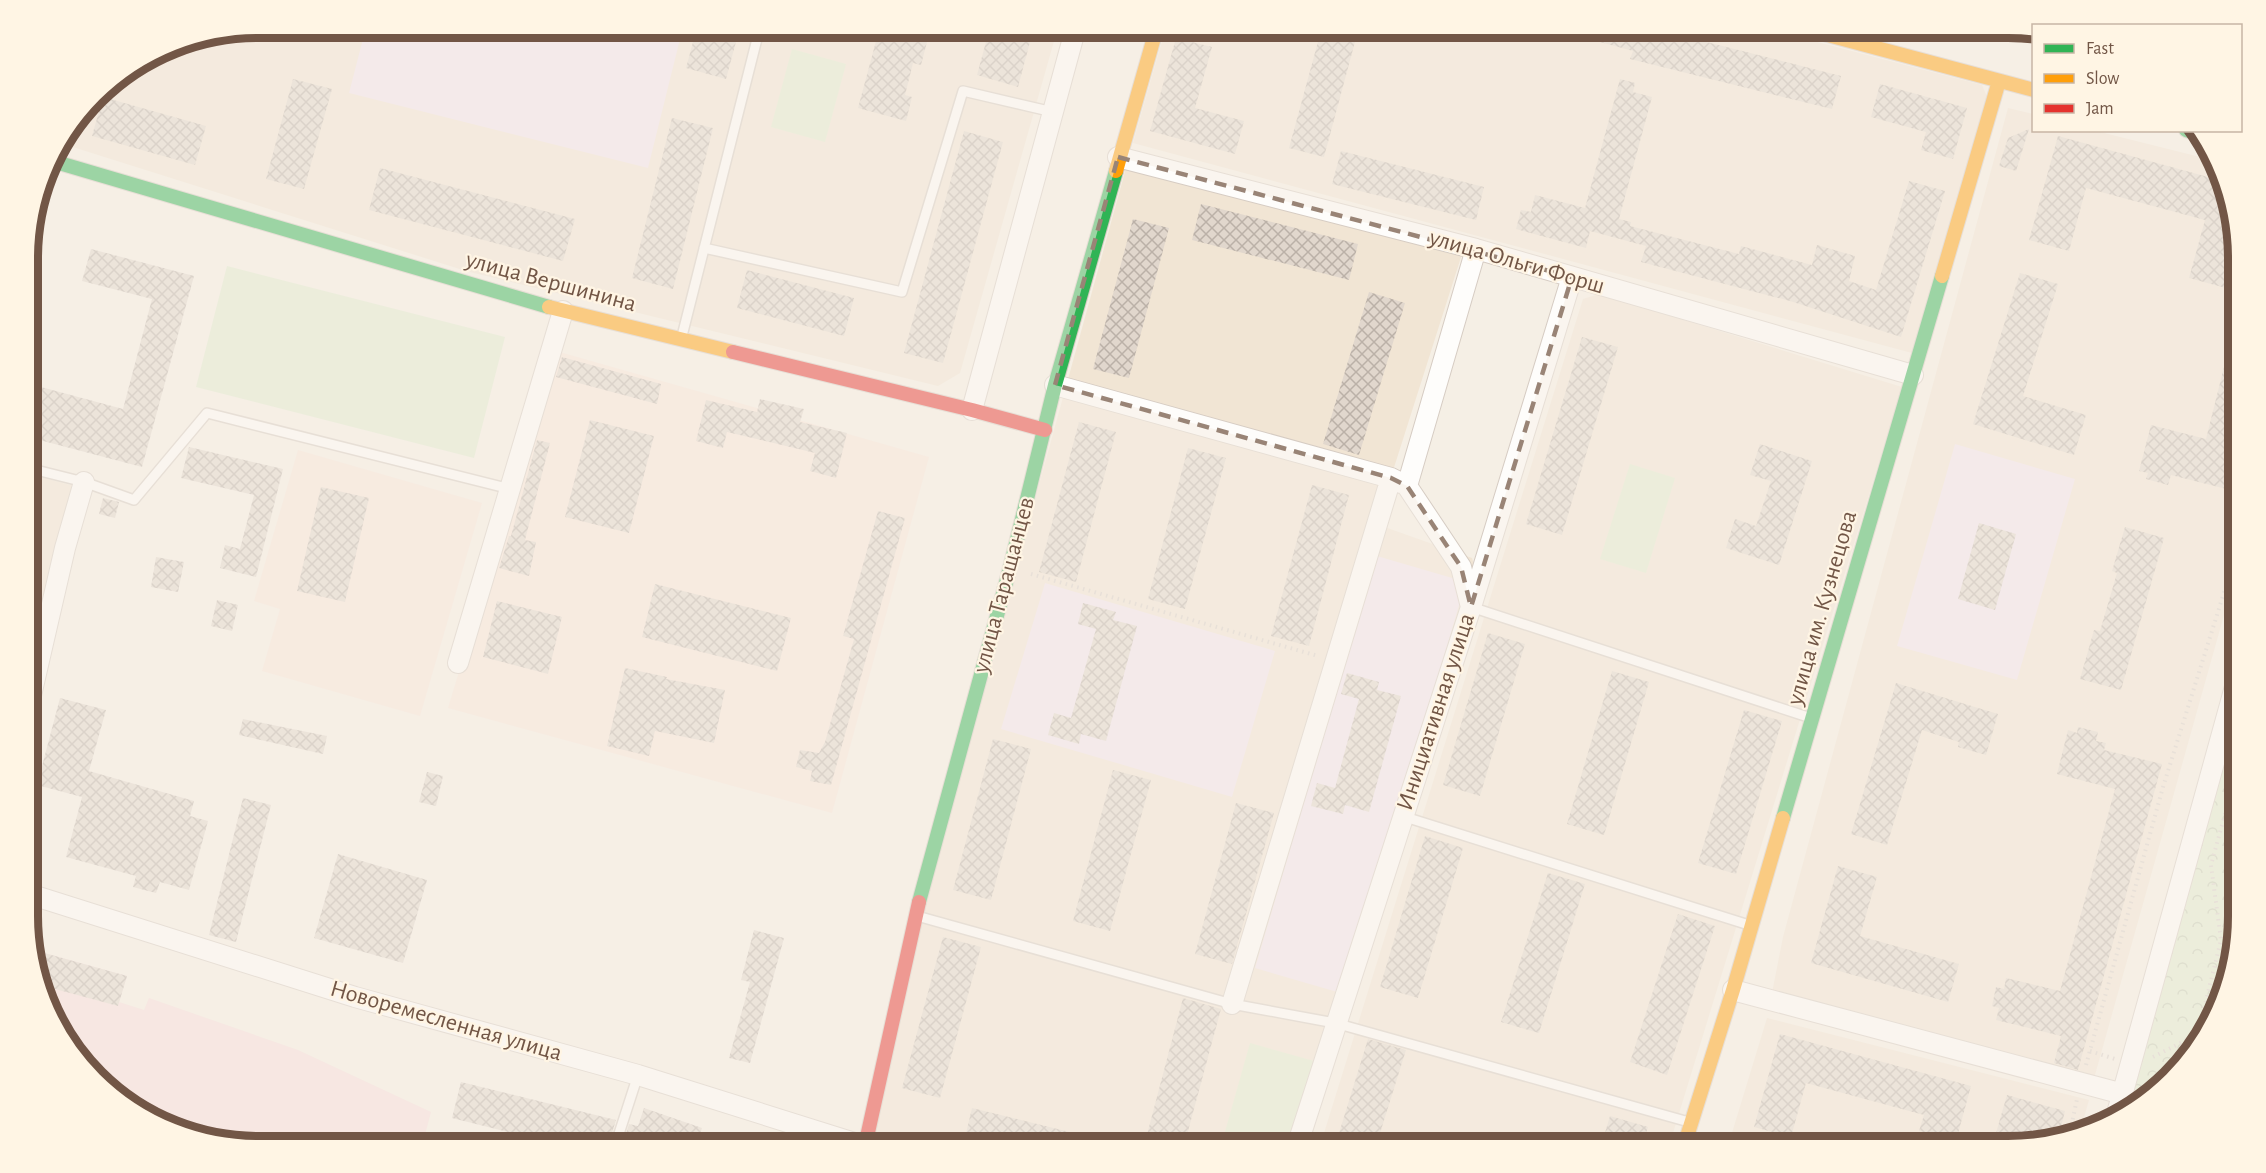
<svg xmlns="http://www.w3.org/2000/svg" width="2266" height="1173" font-family="'Alegreya Sans',sans-serif">
<style>
.residential{fill:#f1e5d4}
.commercial{fill:#f9e6da}
.education{fill:#f1e4ef}
.medical{fill:#f8dedd}
.park{fill:url(#park-crowns)}
.garden{fill:#e0eccf}
.building{fill:url(#building-cross-hatch)}
.lines{fill:none;stroke-linecap:round;stroke-linejoin:round}
.lane-casing{stroke:#d6ccc3;stroke-width:12}
.street-casing{stroke:#d6ccc3;stroke-width:22}
.fast-casing{stroke:#d5cbc2;stroke-width:16}
.slow-casing{stroke:#d5cbc2;stroke-width:16}
.jam-casing{stroke:#d5cbc2;stroke-width:16}
.path{stroke:#d7cec8;stroke-width:4;stroke-dasharray:1.5 4.5;stroke-linecap:butt}
.lane{stroke:#fefdfb;stroke-width:9}
.street{stroke:#fefdfb;stroke-width:20}
.fast{stroke:#30b455;stroke-width:14}
.slow{stroke:#ff9f0a;stroke-width:14}
.jam{stroke:#e5322d;stroke-width:14}
.tram{stroke:#e3e0e2;stroke-width:1.5}
.marked{fill:none;stroke:#998476;stroke-width:4.5;stroke-dasharray:12 8;stroke-linejoin:round}
.labels{text-anchor:middle;dominant-baseline:central;stroke-width:4.5;stroke-linejoin:round;paint-order:stroke}
.street-label{font-size:24px;fill:#725646;stroke:#fff5e4}
.rim{fill:none;stroke:#725646;stroke-width:8}
</style>
<defs>
<pattern id="park-crowns" width="20" height="18" patternUnits="userSpaceOnUse" patternTransform="scale(1.5)"><rect width="20" height="18" fill="#e0eccf"/><path d="M2 6a3 3 0 1 1 6 0M12 15a3 3 0 1 1 6 0" fill="none" stroke="#c4ccb3"/></pattern>
<pattern id="building-cross-hatch" width="8" height="8" patternUnits="userSpaceOnUse" patternTransform="scale(1.5)"><rect width="8" height="8" fill="#e1d7cd"/><path d="M0 0l8 8M0 8l8-8" fill="none" stroke="#bbb1a8"/></pattern>
</defs>
<rect width="100%" height="100%" fill="#f5efe5"/>
<!-- residential -->
<path class="residential" d="M257 27H1058L960 373 938 386 466 271 60 143 105 84 169 44Z
M1166 27H1760L1982 85 1991 106 1912 353 1133 143Z
M2008 108 2033 114 2034 130 2096 131 2212 160 2237 227 2238 565 2093 1082 1772 993 1783 937Z
M1126 168 1462 254 1376 524 1472 558 1482 590 1304 1146H892L884 1144 866 1115Z
M1599 294 1902 387 1669 1146H1320L1583 299Z
M28 474 78 487 44 617 28 654Z
M1767 1018 2089 1100 2079 1135 2024 1146H1728Z"/>
<!-- commercial -->
<path class="commercial" d="M556 351 929 457 832 813 448 708Z
M298 450 482 503 420 716 262 671 280 609 254 601Z"/>
<!-- education -->
<path class="education" d="M366 27H683L648 168 349 93Z
M1955 444 2075 479 2017 680 1897 646Z
M1377 556 1466 582 1344 994 1255 968Z
M1045 583 1275 651 1232 797 1001 729Z"/>
<!-- medical -->
<path class="medical" d="M30 949 127 976 119 1002 144 1010 149 998 298 1050 431 1112 422 1146H257L155 1122 106 1089 66 1044Z"/>
<!-- park -->
<path class="park" d="M2238 687 2239 916 2215 1018 2182 1068 2136 1107 2120 1115Z"/>
<!-- garden -->
<path class="garden" d="M792 49 846 64 825 142 771 127Z
M227 266 505 337 474 458 196 387Z
M1630 464 1675 478 1646 573 1600 559Z
M1250 1043 1314 1061 1289 1146H1221Z"/>
<!-- building -->
<path class="building" d="M697 27H740L726 79 686 68Z
M990 27H1034L1018 87 977 75Z
M1322 27H1359L1324 157 1289 148Z
M1563 27H1673L1671 33 1841 76 1832 109 1630 59 1633 51 1563 32Z
M879 30 927 42 921 65 913 63 905 95 912 97 906 121 858 108Z
M1176 38 1212 47 1195 108 1244 121 1235 154 1150 131Z
M293 79 332 89 304 189 266 179Z
M1620 79 1635 83 1633 92 1652 97 1619 219 1631 222 1630 226 1739 254 1741 246 1812 265 1817 245 1855 256 1849 281 1876 290 1909 181 1945 191 1901 337 1790 301 1641 262 1646 246 1590 231 1586 248 1516 229 1521 210 1531 212 1535 195 1585 208Z
M1880 84 1967 108 1953 159 1921 150 1926 132 1871 117Z
M103 97 206 126 195 165 92 136Z
M672 118 713 128 673 289 632 278Z
M2029 129 2016 171 1999 166 2008 138Z
M964 131 1003 142 943 363 904 353Z
M2058 136 2219 180 2237 227V291L2189 278 2205 220 2086 188 2069 251 2029 240Z
M1341 151 1484 187 1476 220 1332 184Z
M380 168 575 219 563 261 369 210Z
M1201 204 1358 244 1349 280 1192 240Z
M1133 219 1169 228 1129 378 1093 369Z
M91 249 194 276 142 467 28 437 41 387 123 409 152 299 82 281Z
M747 270 854 298 844 336 737 308Z
M2020 273 2058 284 2023 396 2086 415 2074 455 1973 424Z
M1369 292 1405 303 1359 455 1323 444Z
M2232 335 2237 336 2238 492 2171 475 2168 485 2146 479 2148 473 2139 471 2151 425 2206 439Z
M1582 337 1618 347 1562 535 1526 524Z
M562 357 661 384 657 404 556 377Z
M760 399 804 409 800 422 847 433 836 478 810 471 815 453 727 432 723 448 696 441 706 400 757 412Z
M590 420 654 436 629 533 565 517Z
M1079 422 1116 432 1076 582 1039 572Z
M537 440 550 443 525 540 536 542 529 576 499 568 509 536H511Z
M1760 444 1812 461 1779 565 1726 548 1735 519 1756 526 1771 481 1750 475Z
M189 447 283 469 256 577 220 568 225 545 240 549 254 495 181 478Z
M1188 448 1226 458 1185 609 1148 599Z
M1312 485 1349 495 1309 646 1271 636Z
M321 487 369 498 345 602 297 591Z
M103 498 119 502 115 518 99 514Z
M878 511 905 518 831 785 810 781 812 771 796 767 800 750 819 753 825 742 854 639 843 636Z
M1979 523 2016 534 1995 610 1958 599Z
M2125 527 2164 538 2121 690 2080 679 2094 630 2100 631 2117 573 2112 571Z
M156 557 184 562 178 592 151 587Z
M655 584 791 618 777 671 642 637Z
M217 600 238 605 232 631 211 626Z
M497 601 562 617 548 674 483 657Z
M1083 603 1116 612 1113 620 1137 626 1106 741 1081 734 1079 744 1048 735 1054 713 1071 718 1096 629 1078 624Z
M1488 633 1525 644 1480 796 1443 785Z
M625 668 667 677 666 679 725 690 714 743 655 731 649 756 607 746Z
M1612 671 1649 682 1604 835 1567 824Z
M1347 673 1379 682 1377 690 1401 696 1369 812 1345 805 1343 814 1311 806 1317 783 1335 788 1359 699 1341 694Z
M1896 683 1998 714 1986 755 1958 747 1959 742 1922 730 1887 845 1851 834Z
M60 698 106 710 89 771 194 801 190 816 208 821 189 890 160 882 156 893 133 887 136 876 66 857 82 797 37 785Z
M1744 710 1782 721 1736 874 1698 863Z
M243 719 327 736 323 754 239 735Z
M2078 727 2098 732 2096 741 2106 743 2104 750 2162 764 2078 1070 2054 1063 2061 1036 1996 1020 1999 1008 1992 1006 1996 987 2004 989 2006 978 2060 991 2115 789 2057 774 2068 730 2077 733Z
M993 739 1031 749 991 900 953 890Z
M1113 770 1151 780 1110 931 1073 921Z
M427 772 443 776 436 806 419 802Z
M243 798 271 805 236 942 209 935Z
M1236 803 1274 813 1232 964 1195 954Z
M1425 836 1463 848 1418 998 1380 987Z
M338 854 427 880 403 963 314 938Z
M1838 866 1877 877 1860 936 1959 964 1948 1002 1811 963Z
M1548 873 1585 884 1539 1033 1501 1022Z
M1678 914 1715 926 1667 1075 1630 1062Z
M754 930 784 938 750 1063 729 1058 750 982 741 980Z
M943 937 981 947 940 1098 902 1088Z
M30 949 127 976 118 1006 44 986Z
M1183 998 1221 1009 1184 1146H1144Z
M1780 1034 1971 1086 1956 1141 1919 1131 1924 1115 1806 1083 1791 1137 1754 1127Z
M1368 1039 1406 1050 1376 1146H1335Z
M461 1082 616 1120 608 1146H564L452 1118Z
M2007 1095 2065 1111 2058 1139 2014 1146 2016 1138 1996 1133Z
M644 1108 702 1128 696 1146H622L629 1124 638 1126Z
M972 1108 1102 1140 1101 1146H963Z
M1610 1116 1648 1127 1642 1146H1601Z"/>
<g class="lines">
<defs>
<path id="lane" d="M704 248 902 292 963 91 1053 112
M682 336 760 27
M28 468 84 482 134 500 207 413 510 489
M1471 607 1811 718
M28 620 46 630
M1402 816 1749 925
M917 916 1232 1004 1335 1023 1689 1122
M434 1139 454 1146
M615 1146 638 1075"/>
<path id="street" d="M1118 157 1476 249 1913 375
M1055 385 1391 478 1401 483
M972 410 1076 27
M1471 607 1461 567 1407 486 1476 249
M458 663 563 311
M29 704 65 548 84 482
M29 894 355 997 638 1075 864 1146
M1733 990 2123 1094
M1232 1004 1391 478
M2116 1117 2238 676
M1297 1146 1471 607 1572 277"/>
<path id="fast" d="M2186 130 2202 135
M49 160 549 307
M1783 818 1942 276
M919 902 1010 568 1055 385 1116 171"/>
<path id="slow" d="M1798 27 2034 90
M1116 171 1157 27
M1942 276 1999 81
M549 307 733 352
M1684 1146 1733 990 1783 818"/>
<path id="jam" d="M733 352 972 410 1045 430
M865 1146 919 902"/>
</defs>
<!-- lane casing -->
<use href="#lane" class="lane-casing"/>
<!-- street casing -->
<use href="#street" class="street-casing"/>
<!-- fast casing -->
<use href="#fast" class="fast-casing"/>
<!-- slow casing -->
<use href="#slow" class="slow-casing"/>
<!-- jam casing -->
<use href="#jam" class="jam-casing"/>
<!-- path -->
<path class="path" d="M1031 574 1318 656
M2194 1049 2221 940 2211 865 2239 763
M2090 1051 2115 1059
M2153 1057 2208 1029
M2086 1065 2163 787 2238 548
M2069 1137 2077 1099"/>
<!-- lane -->
<use href="#lane" class="lane"/>
<!-- street -->
<use href="#street" class="street"/>
<!-- fast -->
<use href="#fast" class="fast"/>
<!-- slow -->
<use href="#slow" class="slow"/>
<!-- jam -->
<use href="#jam" class="jam"/>
<!-- tram -->
<path class="tram" d="M1925 27C1959 35 1973 36 2008 27"/>
</g>
<!-- marked area -->
<path d="M0 0H2266V1173H0ZM1118 157 1572 277 1471 607 1461 567 1407 486 1391 478 1055 385Z" fill="#f5efe5" fill-opacity=".55" fill-rule="evenodd"/>
<path class="marked" d="M1118 157 1572 277 1471 607 1461 567 1407 486 1391 478 1055 385Z"/>
<g class="labels">
<!-- street labels -->
<g class="street-label">
<text transform="translate(1517 262) rotate(16)">улица Ольги Форш</text>
<text transform="translate(551 282) rotate(15)">улица Вершинина</text>
<text transform="translate(1004 585) rotate(-75)">улица Таращанцев</text>
<text transform="translate(1822 608) rotate(-74)">улица им. Кузнецова</text>
<text transform="translate(1436 712) rotate(-72)">Инициативная улица</text>
<text transform="translate(446 1021) rotate(16)">Новоремесленная улица</text>
</g>
</g>
<!-- crop -->
<path d="M0 0H2266V1173H0ZM258 38H2008A220 220 0 0 1 2228 258V916A220 220 0 0 1 2008 1136H258A220 220 0 0 1 38 916V258A220 220 0 0 1 258 38Z" fill="#fff5e4" fill-rule="evenodd"/>
<path class="rim" d="M258 38H2008A220 220 0 0 1 2228 258V916A220 220 0 0 1 2008 1136H258A220 220 0 0 1 38 916V258A220 220 0 0 1 258 38Z"/>
<!-- legend -->
<rect x="2032" y="24" width="210" height="108" fill="#fff5e4" stroke="#c7b5a5" stroke-width="1.5"/>
<rect x="2044" y="44" width="30" height="9" fill="#30b455" stroke="#c7b5a5" stroke-width="1.5"/>
<text x="2086" y="54" font-size="18" fill="#725646">Fast</text>
<rect x="2044" y="74" width="30" height="9" fill="#ff9f0a" stroke="#c7b5a5" stroke-width="1.5"/>
<text x="2086" y="84" font-size="18" fill="#725646">Slow</text>
<rect x="2044" y="104" width="30" height="9" fill="#e5322d" stroke="#c7b5a5" stroke-width="1.5"/>
<text x="2086" y="114" font-size="18" fill="#725646">Jam</text>
</svg>
